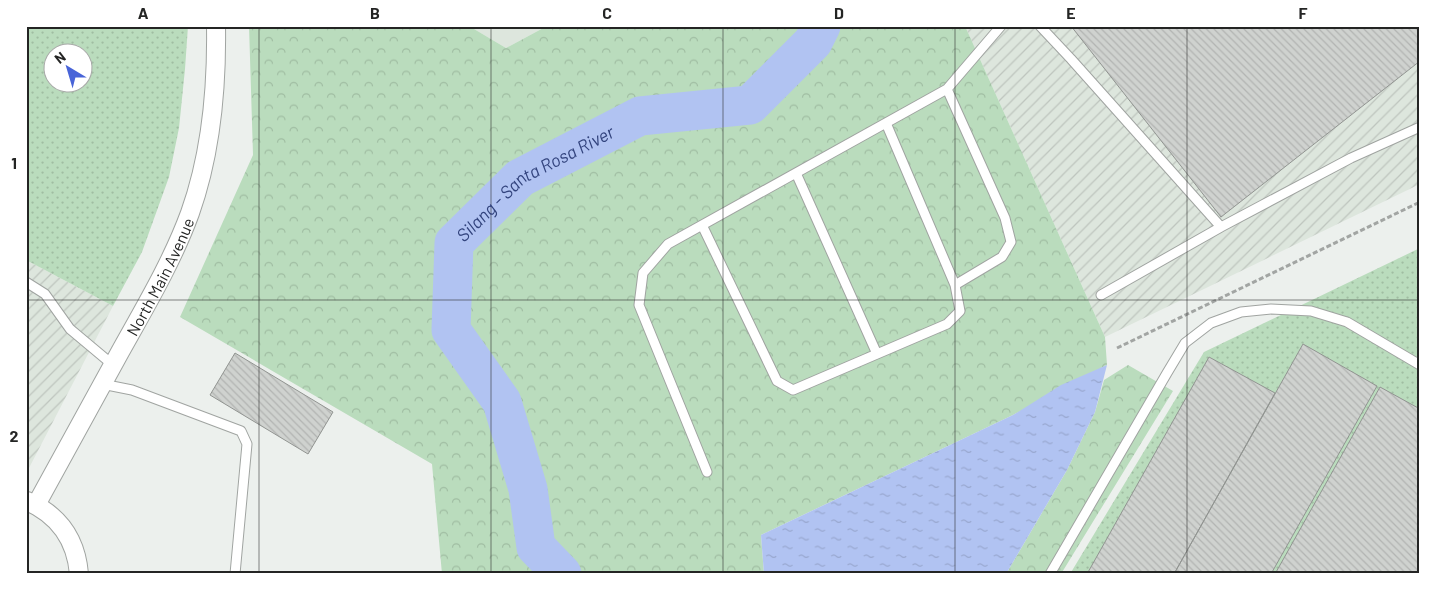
<svg xmlns="http://www.w3.org/2000/svg" width="1446" height="600" font-family="Barlow,sans-serif">
<style>
.built{fill:#dde6dd}
.industrial{fill:url(#industrial-furrows)}
.grass{fill:url(#grass-dots);fill-rule:evenodd}
.forest{fill:url(#forest-crowns)}
.water{fill:url(#water-ripples)}
.lines{fill:none;stroke-linecap:round;stroke-linejoin:round}
.river{stroke:#b1c3f2;stroke-width:39}
.building{fill:url(#building-back-hatch);stroke:#919491}
.lane-casing{stroke:#a0a4a1;stroke-width:11}
.street-casing{stroke:#a0a4a1;stroke-width:20}
.path{stroke:#a2a5a3;stroke-width:3;stroke-dasharray:5 2.5;stroke-linecap:butt}
.lane{stroke:#fff;stroke-width:9}
.street{stroke:#fff;stroke-width:18}
.grid{fill:none;stroke:#242524;stroke-width:1;stroke-opacity:0.55}
.labels{text-anchor:middle;dominant-baseline:central;stroke-width:4;stroke-linejoin:round;paint-order:stroke}
.street-label{font-size:16px;fill:#242524;stroke:#fff}
.water-label{font-size:18px;font-style:italic;fill:#32437d;stroke:#fff}
.neatline{fill:none;stroke:#242524;stroke-width:2}
.grid-label{font-size:16px;text-anchor:middle;font-weight:bold;fill:#242524}
</style>
<defs>
<pattern id="industrial-furrows" width="10" height="10" patternUnits="userSpaceOnUse" patternTransform="scale(1.25)"><rect width="10" height="10" fill="#dde6dd"/><path d="M-1 1l2-2M0 10L10 0M9 11l2-2" fill="none" stroke="#bec5be"/></pattern>
<pattern id="grass-dots" width="8" height="8" patternUnits="userSpaceOnUse" patternTransform="scale(1.25)"><rect width="8" height="8" fill="#badcbd"/><path d="M2 2h.1M6 6h.1" fill="none" stroke="#a0bda2" stroke-width="1.8" stroke-linecap="round"/></pattern>
<pattern id="forest-crowns" width="20" height="18" patternUnits="userSpaceOnUse" patternTransform="scale(1.25)"><rect width="20" height="18" fill="#badcbd"/><path d="M2 6a3 3 0 1 1 6 0M12 15a3 3 0 1 1 6 0" fill="none" stroke="#a0bda2"/></pattern>
<pattern id="water-ripples" width="26" height="14" patternUnits="userSpaceOnUse" patternTransform="scale(1.25)"><rect width="26" height="14" fill="#b1c3f2"/><path d="M2 4q2-2 4 0t4 0M15 11q2-2 4 0t4 0" fill="none" stroke="#98a7cf"/></pattern>
<pattern id="building-back-hatch" width="6" height="6" patternUnits="userSpaceOnUse" patternTransform="scale(1.25)"><rect width="6" height="6" fill="#cfd2cf"/><path d="M-1 5l2 2M0 0l6 6M5-1l2 2" fill="none" stroke="#b2b4b2"/></pattern>
</defs>
<rect width="100%" height="100%" fill="#ecf0ed"/>
<!-- built -->
<path class="built" d="M469 26H547L506 48Z"/>
<!-- industrial -->
<path class="industrial" d="M965 26H1420V184L1105 337Z
M26 260 113 306 29 468 26 469Z"/>
<!-- grass -->
<path class="grass" d="M26 26H188L185 69 179 128 169 177 142 252 113 306 26 260ZM52 52H82V82H52Z
M1420 248V574H1070L1204 352Z"/>
<!-- forest -->
<path class="forest" d="M249 26H469L506 48 547 26H965L1105 337 1107 365 1013 415 761 535 764 574H442L432 464 180 317 253 155Z
M1128 365 1173 391 1061 574H1006L1067 470 1095 412 1104 380Z"/>
<!-- water -->
<path class="water" d="M1107 365 1095 412 1067 470 1006 574H764L761 535 1013 415 1061 385Z"/>
<g class="lines">
<!-- river -->
<path class="river" id="s1" d="M562 574 536 547 528 489 502 402 451 330 454 243 520 178 640 116 750 105 813 42 821 26"/>
</g>
<!-- building -->
<path class="building" d="M1071 26H1420V61L1221 217Z
M1303 344 1377 386 1271 574H1174Z
M235 353 333 412 308 454 210 395Z
M1209 357 1275 393 1174 574H1087Z
M1380 387 1420 409V574H1275Z"/>
<g class="lines">
<defs>
<path id="lane" d="M1040 26 1071 59 1221 227
M947 89 1005 218 1011 242 1002 257 955 285
M796 173 877 354
M702 225 777 381 793 390 947 324 960 311 955 285 886 123
M26 282 45 294 70 329 113 365
M1101 295 1221 227 1351 158 1420 127
M102 384 132 390 241 431 247 444 235 574
M707 472 639 305 643 273 668 244 947 89 1001 26
M1050 574 1167 373 1185 343 1211 323 1241 312 1271 309 1311 311 1347 322 1420 365"/>
<g id="street">
<path d="M27 501C59 515 76 539 79 574"/>
<path id="s2" d="M36 505C64 454 92 403 120 352 145 307 172 262 190 213 211 154 217 88 216 26"/>
</g>
</defs>
<!-- lane casing -->
<use href="#lane" class="lane-casing"/>
<!-- street casing -->
<use href="#street" class="street-casing"/>
<!-- path -->
<path class="path" d="M1117 348 1420 202"/>
<!-- lane -->
<use href="#lane" class="lane"/>
<!-- street -->
<use href="#street" class="street"/>
</g>
<!-- grid -->
<path class="grid" d="M259 26V574M491 26V574M723 26V574M955 26V574M1187 26V574M26 300H1420"/>
<g class="labels">
<!-- street labels -->
<g class="street-label">
<text stroke="none"><textPath href="#s2" startOffset="260">North Main Avenue</textPath></text>
</g>
<!-- water labels -->
<g class="water-label">
<text stroke="none"><textPath href="#s1" startOffset="464">Silang - Santa Rosa River</textPath></text>
</g>
</g>
<!-- border -->
<rect width="1446" height="600" fill="none" stroke="#ffffff" stroke-width="55"/>
<!-- north arrow -->
<g transform="translate(68 68) rotate(322)"><circle r="24" fill="#ffffff" stroke="#a7a8a7"/>
<path d="M0-4L9 19L0 12L-9 19Z" fill="#4864d8"/>
<text y="-8" font-size="14" font-weight="bold" text-anchor="middle" fill="#242524">N</text>
</g>
<rect x="28" y="28" width="1390" height="544" class="neatline"/>
<g class="grid-label">
<text x="143" y="19">A</text>
<text x="375" y="19">B</text>
<text x="607" y="19">C</text>
<text x="839" y="19">D</text>
<text x="1071" y="19">E</text>
<text x="1303" y="19">F</text>
<text x="14" y="169">1</text>
<text x="14" y="442">2</text>
</g>
</svg>
